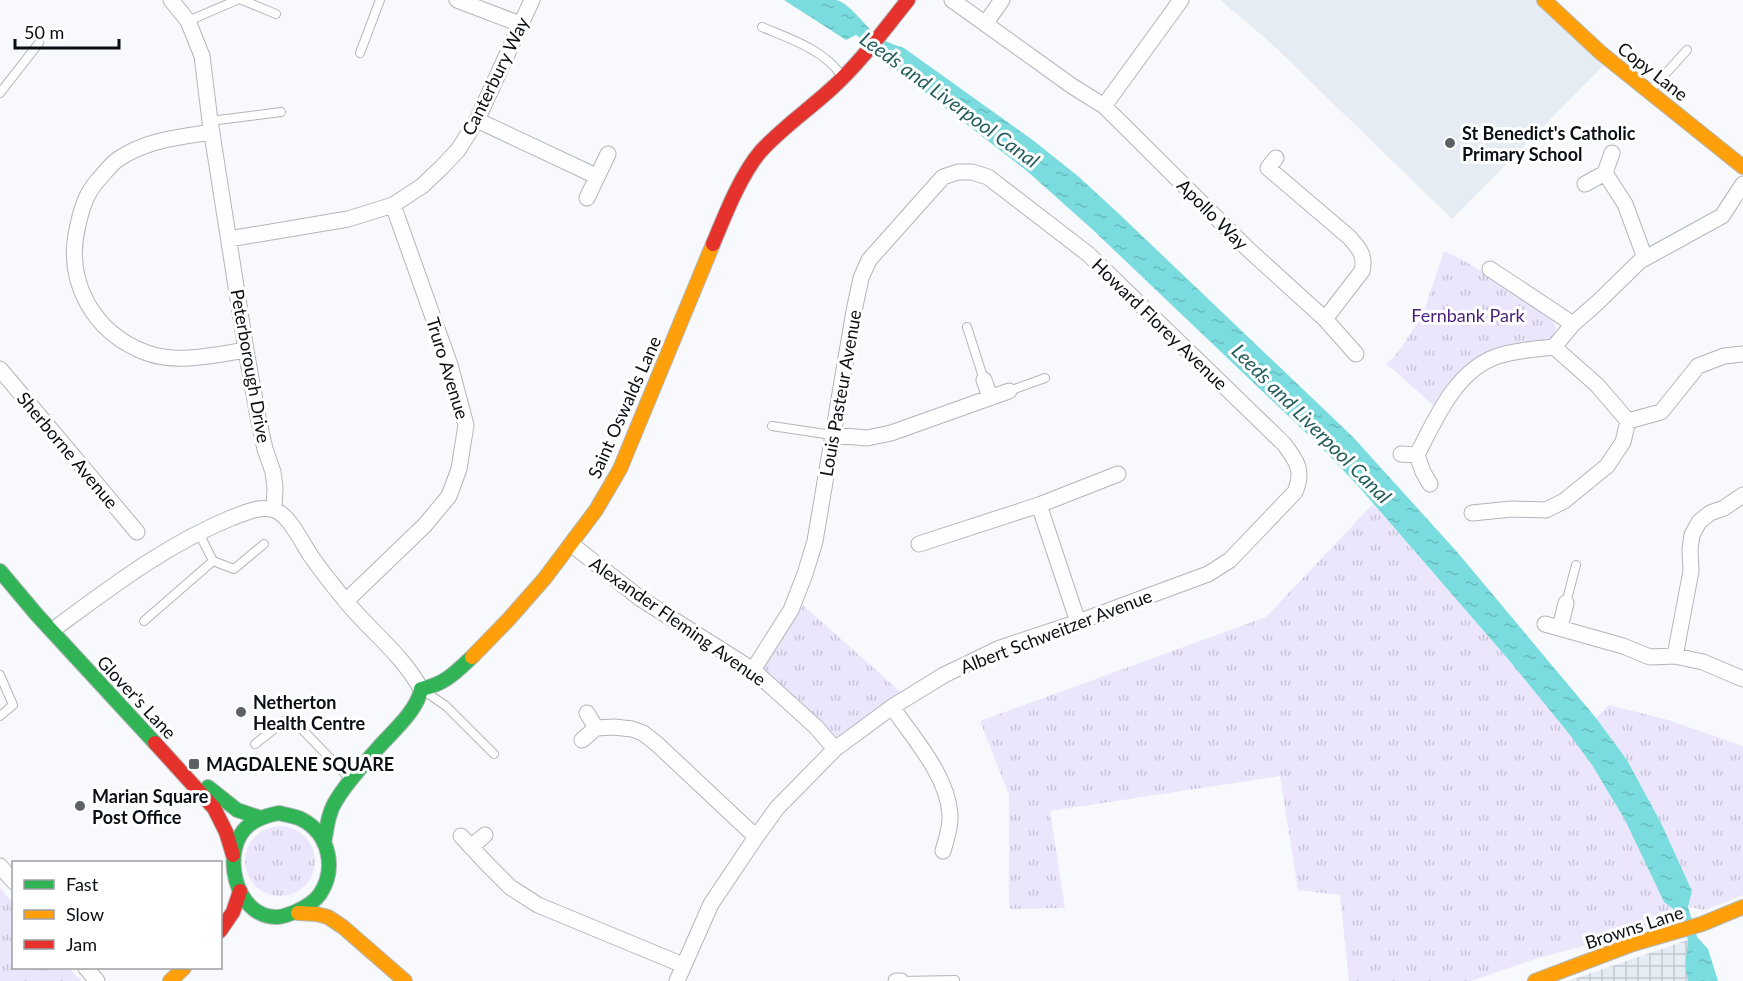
<svg xmlns="http://www.w3.org/2000/svg" width="1743" height="981" font-family="Lato,sans-serif">
<style>
.built{fill:#e6ecf3}
.industrial{fill:url(#industrial-grid)}
.grass{fill:url(#grass-tufts)}
.water{fill:url(#water-ripples)}
.lines{fill:none;stroke-linecap:round;stroke-linejoin:round}
.lane-casing{stroke:#b2b6ba;stroke-width:10}
.street-casing{stroke:#b2b6ba;stroke-width:17}
.fast-casing{stroke:#b2b6ba;stroke-width:16}
.slow-casing{stroke:#b2b6ba;stroke-width:16}
.jam-casing{stroke:#b2b6ba;stroke-width:16}
.lane{stroke:#fefeff;stroke-width:8}
.street{stroke:#fefeff;stroke-width:15}
.fast{stroke:#30b455;stroke-width:14}
.slow{stroke:#ff9f0a;stroke-width:14}
.jam{stroke:#e5322d;stroke-width:14}
.poi-dot{fill:#5c6165;stroke:#fff;stroke-width:2}
.labels{text-anchor:middle;dominant-baseline:central;stroke-width:6;stroke-linejoin:round;paint-order:stroke}
.street-label{font-size:18px;fill:#090f14;stroke:#fff}
.poi-label{font-size:18px;font-weight:bold;fill:#090f14;stroke:#fff;text-anchor:start}
.park-label{font-size:18px;fill:#481f7b;stroke:#fff}
.water-label{font-size:20px;font-style:italic;fill:#255d5e;stroke:#fff}
</style>
<defs>
<pattern id="industrial-grid" width="8" height="8" patternUnits="userSpaceOnUse" patternTransform="scale(1.5)"><rect width="8" height="8" fill="#e6ecf3"/><path d="M0 4h8M4 0v8" fill="none" stroke="#c4c9cf"/></pattern>
<pattern id="grass-tufts" width="24" height="20" patternUnits="userSpaceOnUse" patternTransform="scale(1.5)"><rect width="24" height="20" fill="#ebe6fc"/><path d="M3 7l-1-3M5 7V3M7 7l1-3M15 17l-1-3M17 17v-4M19 17l1-3" fill="none" stroke="#c8c4d7"/></pattern>
<pattern id="water-ripples" width="26" height="14" patternUnits="userSpaceOnUse" patternTransform="scale(1.5)"><rect width="26" height="14" fill="#7adcdf"/><path d="M2 4q2-2 4 0t4 0M15 11q2-2 4 0t4 0" fill="none" stroke="#68bcbe"/></pattern>
</defs>
<rect width="100%" height="100%" fill="#f7f9fc"/>
<!-- built -->
<path class="built" d="M1220 0H1536L1603 66 1452 219 1271 43Z"/>
<!-- industrial -->
<path class="industrial" d="M1688 940 1685 966 1688 981H1568Z"/>
<!-- grass -->
<path class="grass" d="M1444 251C1483 268 1516 296 1552 318L1556 329 1551 341 1451 382 1434 406 1394 370 1386 365 1400 350 1423 314Z
M1373 504 1508 659 1570 735 1592 765 1625 820 1664 902 1677 912 1668 924 1538 958 1471 981H1349L1340 895 1298 890 1280 776 1050 811 1065 908 1009 909V795L980 721 1266 617Z
M797 600 905 696 836 746 758 670Z
M1609 705 1668 720 1743 746V895L1705 910 1688 907 1692 891 1661 823 1627 760 1596 718Z
M245 861a35 35 0 1 1 70 0a35 35 0 1 1-70 0Z
M0 888 13 903 14 968H69L81 981H0Z"/>
<!-- water -->
<path class="water" d="M784 0C798 0 824 0 836 0 849 3 862 22 871 30 880 40 892 44 904 48L1034 141 1079 177 1117 212 1353 437 1458 553 1596 718 1627 760 1661 823 1692 891 1688 907 1697 937 1708 949 1718 981H1688L1685 966 1688 940 1677 912 1664 902 1625 820 1592 765 1570 735 1508 659 1359 487 1322 448 1093 230 1027 171 887 63 881 53 856 35 846 40Z"/>
<g class="lines">
<defs>
<path id="lane" d="M242 0 276 14
M188 21 237 0
M762 27C790 39 823 49 841 75
M360 53 380 0
M1650 91 1687 50
M0 93 39 43
M210 121 281 112
M967 327 984 380
M1009 391 1045 378
M772 426 832 435
M199 533 213 561 234 569 264 544
M1566 603 1576 565
M144 621 213 561
M0 675 13 705 0 716
M427 693 446 706 494 754
M255 744 287 719 295 722 350 779
M901 981 955 980"/>
<path id="street" d="M171 0 188 21 202 56 210 121 246 350 258 417 265 449 273 472 275 488 274 510
M457 0 520 24
M952 0 1072 86 1104 106 1249 250 1325 319 1356 354
M985 24 1002 0
M1104 106 1181 0
M477 120 596 176
M212 132C179 137 145 140 117 160 110 165 104 174 98 180 86 194 82 207 78 225 64 281 93 333 147 353 178 364 214 355 246 350
M1276 158 1268 168 1349 237C1359 248 1366 256 1362 271L1325 319
M1605 173 1625 204 1645 258
M1585 184 1605 173 1612 153
M1743 184 1722 216 1640 261 1597 303 1573 324 1554 347 1597 385 1628 421 1661 412 1698 366 1724 356 1743 354
M587 198 608 154
M229 239 348 219 393 205 422 186 442 167 458 150 477 120 532 0
M1490 269 1573 324
M0 369 137 532
M984 380 990 397
M832 435 867 438 891 433 1009 391
M1401 454 1417 455
M1430 484 1423 472 1417 455C1436 418 1456 370 1498 356 1516 350 1535 349 1554 347
M1039 505 1078 622
M1472 513 1512 509 1546 510 1564 501 1607 466 1623 442 1628 421
M571 544 641 599 753 670 816 727 835 749
M919 544 1039 505 1118 474
M346 601 425 525 449 496 459 469 466 425 450 365 393 205
M1545 624 1623 646 1650 657 1675 656 1703 662 1743 679
M58 626C114 585 166 545 231 518 245 513 260 505 275 510 290 516 302 543 311 556 321 571 333 585 344 599 369 630 402 654 421 689
M1560 628 1566 603
M1675 656 1691 571 1690 549 1692 535 1699 522 1710 513 1724 508 1743 495
M892 707C914 739 947 775 950 814 951 827 946 840 943 851
M587 713 596 728
M582 740 596 728 614 727 632 729 643 733 657 744 756 837
M461 836 488 865 510 887 538 905 683 965
M471 847 485 835
M0 866 14 882
M86 968 97 981
M677 981 711 904 756 837 777 808 835 749 892 707 944 675 1000 648 1078 622 1208 574 1230 560 1295 492C1304 471 1297 461 1284 444L1088 254 988 177 972 172H958L943 177 869 260 861 278 854 311 815 541 805 574 791 610 753 670
M896 981H901"/>
<path id="fast" d="M0 571 37 615 155 743
M208 787 237 810 258 817
M279 813C286 815 295 816 301 819 329 833 337 868 320 894 314 903 304 908 295 912 289 914 283 917 277 917 235 918 219 849 249 825 258 818 268 815 279 813Z
M324 843C327 828 328 812 337 799 348 781 364 764 378 748 392 732 418 710 421 689 445 684 455 673 472 657"/>
<path id="slow" d="M1544 0 1601 53 1743 167
M472 657 509 619 545 578 596 510 620 469 713 244
M298 913 316 914 328 917 343 927 405 981
M170 981 184 968
M1535 981 1633 944 1702 924 1743 907"/>
<path id="jam" d="M713 244C725 215 741 174 761 151 782 128 808 110 830 90 860 63 883 31 908 0
M155 743 214 808 226 832 233 855
M220 931 233 912 240 891"/>
</defs>
<!-- lane casing -->
<use href="#lane" class="lane-casing"/>
<!-- street casing -->
<use href="#street" class="street-casing"/>
<!-- fast casing -->
<use href="#fast" class="fast-casing"/>
<!-- slow casing -->
<use href="#slow" class="slow-casing"/>
<!-- jam casing -->
<use href="#jam" class="jam-casing"/>
<!-- lane -->
<use href="#lane" class="lane"/>
<!-- street -->
<use href="#street" class="street"/>
<!-- fast -->
<use href="#fast" class="fast"/>
<!-- slow -->
<use href="#slow" class="slow"/>
<!-- jam -->
<use href="#jam" class="jam"/>
</g>
<!-- markers -->
<g class="poi-dot">
<circle cx="1450" cy="143" r="6"/>
<circle cx="241" cy="712" r="6"/>
<rect x="188" y="758" width="12" height="12" rx="3"/>
<circle cx="80" cy="806" r="6"/>
</g>
<g class="labels">
<!-- street labels -->
<g class="street-label">
<text transform="translate(1653 71) rotate(38)">Copy Lane</text>
<text transform="translate(495 76) rotate(-64)">Canterbury Way</text>
<text transform="translate(1213 214) rotate(45)">Apollo Way</text>
<text transform="translate(1160 324) rotate(44)">Howard Florey Avenue</text>
<text transform="translate(251 366) rotate(80)">Peterborough Drive</text>
<text transform="translate(448 368) rotate(73)">Truro Avenue</text>
<text transform="translate(840 393) rotate(-80)">Louis Pasteur Avenue</text>
<text transform="translate(624 407) rotate(-66)">Saint Oswalds Lane</text>
<text transform="translate(68 450) rotate(50)">Sherborne Avenue</text>
<text transform="translate(678 621) rotate(35)">Alexander Fleming Avenue</text>
<text transform="translate(1056 631) rotate(-21)">Albert Schweitzer Avenue</text>
<text transform="translate(137 697) rotate(47)">Glover's Lane</text>
<text transform="translate(1634 927) rotate(-18)">Browns Lane</text>
</g>
<!-- poi labels -->
<g class="poi-label">
<text x="1462" y="133">St Benedict's Catholic<tspan x="1462" dy="21">Primary School</tspan></text>
<text x="253" y="702">Netherton<tspan x="253" dy="21">Health Centre</tspan></text>
<text x="206" y="764">MAGDALENE SQUARE</text>
<text x="92" y="796">Marian Square<tspan x="92" dy="21">Post Office</tspan></text>
</g>
<!-- park labels -->
<g class="park-label">
<text x="1468" y="315">Fernbank Park</text>
</g>
<!-- water labels -->
<g class="water-label">
<text transform="translate(950 99) rotate(36)">Leeds and Liverpool Canal</text>
<text transform="translate(1312 423) rotate(45)">Leeds and Liverpool Canal</text>
</g>
</g>
<!-- legend -->
<rect x="12" y="861" width="210" height="108" fill="#ffffff" stroke="#9d9fa1" stroke-width="1.5"/>
<rect x="24" y="880" width="30" height="9" fill="#30b455" stroke="#9d9fa1" stroke-width="1.5"/>
<text x="66" y="891" font-size="18" fill="#090f14">Fast</text>
<rect x="24" y="910" width="30" height="9" fill="#ff9f0a" stroke="#9d9fa1" stroke-width="1.5"/>
<text x="66" y="921" font-size="18" fill="#090f14">Slow</text>
<rect x="24" y="940" width="30" height="9" fill="#e5322d" stroke="#9d9fa1" stroke-width="1.5"/>
<text x="66" y="951" font-size="18" fill="#090f14">Jam</text>
<!-- scale -->
<path d="M15 39v9h104v-9" fill="none" stroke="#090f14" stroke-width="3"/>
<text x="24" y="39" font-size="18" fill="#090f14" stroke="#ffffff" stroke-width="4.5" paint-order="stroke">50 m</text>
</svg>
